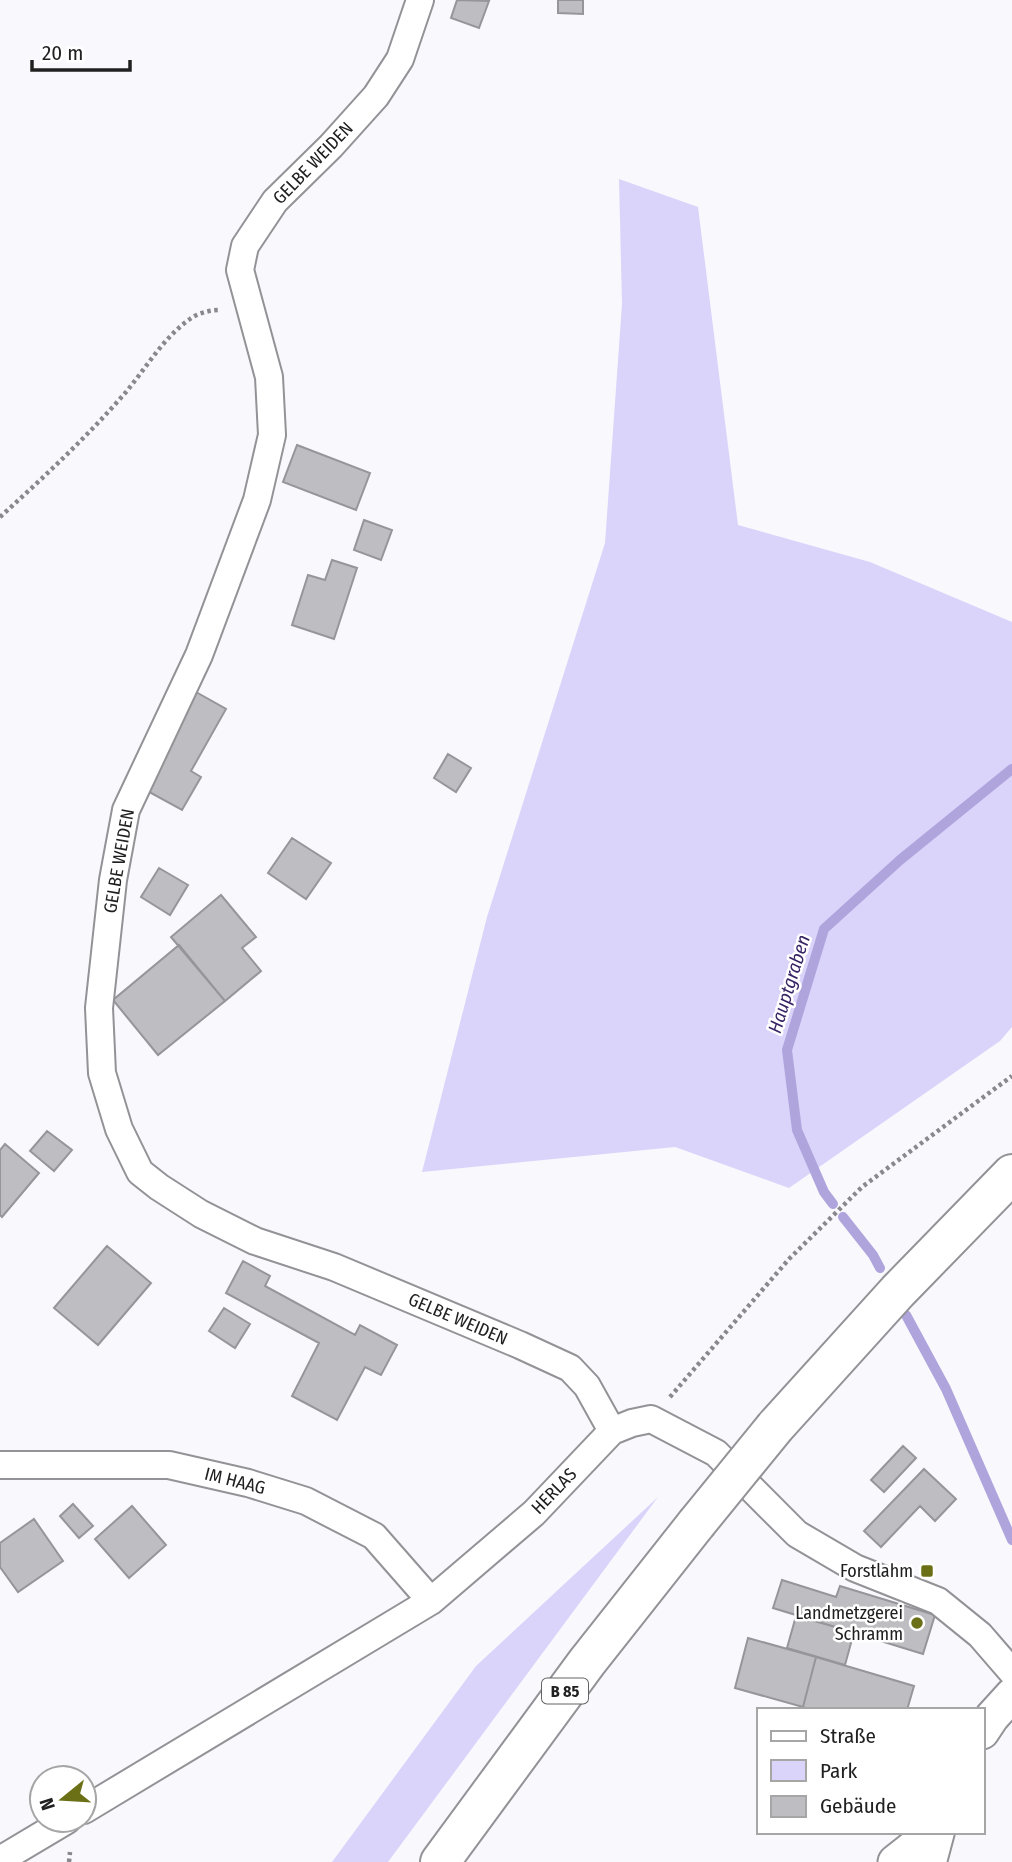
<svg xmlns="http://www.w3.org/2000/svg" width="1012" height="1862" font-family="'Fira Sans Condensed',sans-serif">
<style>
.green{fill:#dad4fb}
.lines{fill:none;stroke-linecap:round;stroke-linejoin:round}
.stream{stroke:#afa5dc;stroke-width:10}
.building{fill:#bebec2;stroke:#96959a;stroke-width:2}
.minor-casing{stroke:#939297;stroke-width:30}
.tertiary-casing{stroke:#939297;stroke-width:37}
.primary-casing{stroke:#939297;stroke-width:42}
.path{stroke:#89888b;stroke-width:4.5;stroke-dasharray:3.5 3.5;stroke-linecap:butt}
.minor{stroke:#fff;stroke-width:26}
.tertiary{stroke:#fff;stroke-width:33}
.primary{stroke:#fff;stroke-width:38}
.primary-bridge-casing{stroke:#939297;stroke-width:42;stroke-linecap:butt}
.primary-bridge{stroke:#fff;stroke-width:38}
.poi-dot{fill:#6b7016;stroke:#fff;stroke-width:2.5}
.labels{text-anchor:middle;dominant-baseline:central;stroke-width:5;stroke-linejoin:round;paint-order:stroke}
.shield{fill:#fff;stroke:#636364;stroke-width:2}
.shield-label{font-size:16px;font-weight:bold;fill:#202021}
.street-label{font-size:18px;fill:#202021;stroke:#fff}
.poi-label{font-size:18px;fill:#202021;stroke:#fff;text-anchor:end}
.water-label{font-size:19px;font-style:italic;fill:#382566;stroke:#fff}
</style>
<rect width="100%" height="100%" fill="#f9f8fd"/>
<!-- green -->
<path class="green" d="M619 179 698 207 738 525 870 562 1012 622V1027L1000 1041 789 1188 675 1147 422 1172 487 917 605 543 622 304Z
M658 1497 388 1862H332L476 1666Z"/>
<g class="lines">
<!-- stream -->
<path class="stream" d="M833 1204 824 1192 797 1130 787 1050 824 929 900 860 1012 769
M843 1217 873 1255 880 1268
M906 1315 946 1389 1012 1540"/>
</g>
<!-- building -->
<path class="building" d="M457 0 489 1 479 28 451 18Z
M558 0H583V14L558 13Z
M297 445 370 473 356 510 283 482Z
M364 520 392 530 381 560 354 550Z
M332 560 357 568 334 639 292 625 308 575 325 580Z
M196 692 226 709 191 771 201 777 182 810 142 788Z
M448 754 471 768 456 792 434 778Z
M292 838 331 863 306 899 268 873Z
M159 868 188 885 170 915 141 897Z
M221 895 256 937 242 948 261 971 225 1001 171 937Z
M179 945 225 1001 158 1055 113 1000Z
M47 1131 72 1150 54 1171 30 1151Z
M5 1144 39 1173 2 1217 0 1215V1150Z
M107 1246 151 1283 98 1345 54 1308Z
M243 1261 270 1276 265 1286 355 1335 360 1325 397 1345 381 1375 365 1367 337 1420 292 1396 319 1343 226 1293Z
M224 1308 250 1324 235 1348 209 1331Z
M903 1446 916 1458 884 1492 871 1480Z
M924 1469 956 1499 935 1521 920 1506 881 1547 864 1531Z
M73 1504 93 1526 79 1538 60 1516Z
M132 1506 166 1545 129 1578 95 1539Z
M34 1519 63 1561 18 1592 0 1567V1543Z
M782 1580 836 1597 840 1586 935 1615 923 1654 773 1608Z
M796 1616 854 1632 845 1665 787 1648Z
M748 1638 816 1657 803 1707 735 1688Z
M816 1657 914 1686 907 1710H811L803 1707Z"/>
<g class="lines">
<defs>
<path id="minor" d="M420 0 400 59 376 96 331 146 275 201 245 246 240 270 269 377 272 435 257 500 199 655 126 810 113 880 99 1008 102 1073 119 1129 140 1172 159 1187 201 1214 255 1241 334 1267 520 1345 570 1368 587 1386 612 1431
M0 1465H169L248 1483 306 1501 374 1536 431 1601
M84 1810 431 1601 534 1513 612 1431 632 1423 651 1419 716 1453 797 1534 855 1568 938 1601 980 1635 1012 1672
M0 1860 67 1820
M933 1862 941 1832"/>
<path id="tertiary" d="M982 1732 992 1717 1012 1695
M895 1862 933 1832"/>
<path id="primary" d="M775 1427 898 1291 1012 1174
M440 1862 587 1662 696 1524"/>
</defs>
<!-- minor casing -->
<use href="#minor" class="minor-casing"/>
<!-- tertiary casing -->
<use href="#tertiary" class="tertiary-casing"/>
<!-- primary casing -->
<use href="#primary" class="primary-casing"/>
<!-- path -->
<path class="path" d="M0 517C44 477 87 437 126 392 146 368 164 337 190 319 198 313 210 310 220 310
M670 1397 789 1259 862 1187 1012 1076
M69 1862 70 1852"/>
<!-- minor -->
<use href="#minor" class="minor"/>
<!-- tertiary -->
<use href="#tertiary" class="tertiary"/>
<!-- primary -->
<use href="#primary" class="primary"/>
<defs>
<path id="primary-bridge" d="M696 1524 775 1427"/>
</defs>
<!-- primary-bridge casing -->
<use href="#primary-bridge" class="primary-bridge-casing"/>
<!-- primary-bridge -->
<use href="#primary-bridge" class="primary-bridge"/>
</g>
<!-- markers -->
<g class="poi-dot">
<rect x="920" y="1564" width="14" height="14" rx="3.5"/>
<circle cx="917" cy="1623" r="7"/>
</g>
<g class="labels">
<!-- shield labels -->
<rect class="shield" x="542" y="1678.5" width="46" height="25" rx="5"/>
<g class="shield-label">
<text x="565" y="1691">B 85</text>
</g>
<!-- street labels -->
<g class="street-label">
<text transform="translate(313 163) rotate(-46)">GELBE WEIDEN</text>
<text transform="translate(119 861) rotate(-80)">GELBE WEIDEN</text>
<text transform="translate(458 1319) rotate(23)">GELBE WEIDEN</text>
<text transform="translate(235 1481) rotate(14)">IM HAAG</text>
<text transform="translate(554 1491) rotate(-46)">HERLAS</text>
</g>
<!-- poi labels -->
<g class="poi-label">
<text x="913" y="1571">Forstlahm</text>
<text x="903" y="1613">Landmetzgerei<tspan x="903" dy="21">Schramm</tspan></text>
</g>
<!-- water labels -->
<g class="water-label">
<text transform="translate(789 984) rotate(-73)">Hauptgraben</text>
</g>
</g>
<!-- legend -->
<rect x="757" y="1708" width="228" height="126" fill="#ffffff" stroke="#a6a6a6" stroke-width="2"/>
<rect x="771" y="1731" width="35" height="10" fill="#ffffff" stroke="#a6a6a6" stroke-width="2"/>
<text x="820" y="1743" font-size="21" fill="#202021">Straße</text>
<rect x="771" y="1760" width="35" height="21" fill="#dad4fb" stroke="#a6a6a6" stroke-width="2"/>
<text x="820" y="1778" font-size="21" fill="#202021">Park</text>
<rect x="771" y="1796" width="35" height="21" fill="#bebec2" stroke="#a6a6a6" stroke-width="2"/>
<text x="820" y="1813" font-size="21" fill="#202021">Gebäude</text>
<!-- north arrow -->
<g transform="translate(63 1799) rotate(252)"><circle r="33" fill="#ffffff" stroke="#a6a6a6" stroke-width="2"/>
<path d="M0-5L12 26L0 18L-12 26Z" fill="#6b7016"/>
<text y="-10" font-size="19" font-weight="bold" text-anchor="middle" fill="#202021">N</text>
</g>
<!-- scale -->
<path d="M32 60v10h98v-10" fill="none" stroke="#202021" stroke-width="3.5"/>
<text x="42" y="60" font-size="21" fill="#202021" stroke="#ffffff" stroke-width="5" paint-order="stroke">20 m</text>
</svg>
